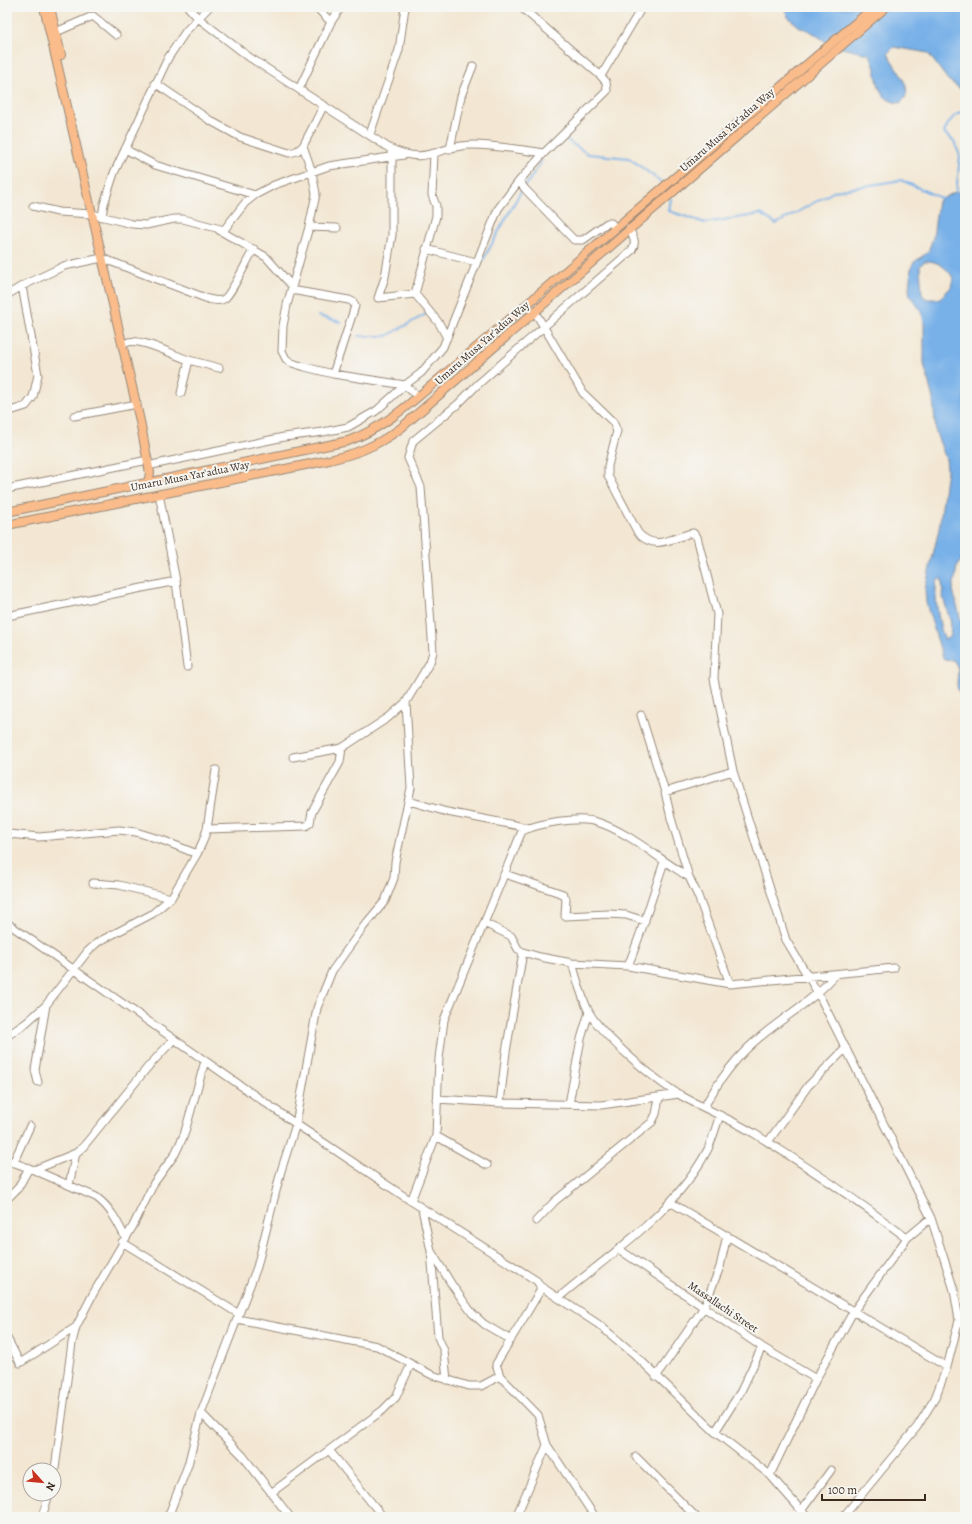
<svg xmlns="http://www.w3.org/2000/svg" width="972" height="1524" font-family="Alegreya,serif">
<style>
.water{fill:#78b1e8;stroke:#5a6e83;fill-rule:evenodd}
.lines{fill:none;stroke-linecap:round;stroke-linejoin:round}
.stream{stroke:#78b1e8;stroke-width:2}
.minor-casing{stroke:#978878;stroke-width:9}
.major-casing{stroke:#978878;stroke-width:10}
.minor{stroke:#fff;stroke-width:7}
.major{stroke:#fabc8b;stroke-width:8}
.labels{text-anchor:middle;dominant-baseline:central;stroke-width:4;stroke-linejoin:round;paint-order:stroke}
.street-label{font-size:11px;fill:#3b2a1e;stroke:#f6f6f2}
</style>
<rect width="100%" height="100%" fill="#f6f6f2"/>
<filter id="ink" filterUnits="userSpaceOnUse"><feTurbulence type="fractalNoise" baseFrequency=".025" numOctaves="2"/><feDisplacementMap in="SourceGraphic" scale="8" xChannelSelector="R" yChannelSelector="G"/><feConvolveMatrix kernelMatrix="1 2 1 2 8 2 1 2 1" color-interpolation-filters="sRGB"/></filter>
<filter id="wash" filterUnits="userSpaceOnUse"><feTurbulence type="fractalNoise" baseFrequency=".012" numOctaves="4" result="noise"/><feDisplacementMap in="SourceGraphic" scale="16" xChannelSelector="R" yChannelSelector="G"/><feGaussianBlur stdDeviation="0.9" result="paint"/><feColorMatrix in="noise" values="0 0 0 0 0 0 0 0 0 0 0 0 0 0 0 0 0 1.4 0 .05"/><feComposite in="paint" operator="in"/></filter>
<g filter="url(#wash)">
<rect width="100%" height="100%" fill="#f3e7d3"/>
<!-- water -->
<path class="water" d="M784 7H965V92L948 80 928 53 894 47 888 53C894 69 918 89 900 103 871 100 881 71 869 54L832 46 812 32 800 27 788 17Z
M955 192 965 193V555L957 566 953 590 965 636V702C962 696 957 691 957 684 957 674 961 669 953 660L944 659 942 655 926 603 925 589 939 529 947 470 946 459 936 433 933 399 924 364V321L920 309 910 296 909 289 911 269 913 263 928 252 933 238 938 201ZM925 261C936 260 948 268 953 278L951 287 940 299H927L922 295 920 266ZM938 579H942L943 597 951 623 950 636 945 640C940 632 932 588 938 579Z"/>
<g class="lines">
<!-- stream -->
<path class="stream" d="M565 139 588 154 629 158 664 184
M526 185 542 161
M956 193 960 156 954 141 944 133C948 121 954 115 965 110
M671 198 669 211 705 223 761 214 776 224 835 191 901 180 943 199
M477 271 521 191
M318 316 341 322
M358 336H387L426 314"/>
</g>
</g>
<g filter="url(#ink)">
<g class="lines">
<defs>
<path id="minor" d="M188 7 198 18 249 57 389 148C430 167 436 145 473 145 496 145 521 150 544 153
M316 7 331 22
M56 32 93 16 116 35
M601 76 642 7
M155 83 211 121 240 137 289 153 297 151 303 146 324 105
M299 89 331 22 341 7
M370 134 399 50 405 7
M125 149 155 165 255 195
M450 149 461 96 473 66
M391 153 392 157V235L385 277 378 298 415 294
M519 181 525 189 574 240H583L607 223H611L616 228
M33 206 58 212 92 214 132 224 146 225 174 219H183L224 230 245 203 255 195 274 185 329 166 404 155
M102 217 104 204 114 173 168 58 186 31 209 7
M309 227 337 228
M219 230 266 257 292 286
M426 249 476 262
M291 290 349 300 353 302 355 306 333 374
M415 294 436 216V206L432 195 434 154
M415 294 439 323 447 338
M7 295 22 286 64 266 102 258 208 299C213 300 219 302 224 299 231 295 248 258 254 249
M535 312 583 393 613 422 617 431 608 466V476L638 533C654 550 668 540 688 534L693 533 697 537 717 614 714 679 733 771 786 940 818 993 931 1218 954 1290 959 1320 947 1367 935 1398 917 1427 843 1517
M126 343C138 336 175 356 189 360L181 393
M189 360 219 368
M417 396 405 385 421 373 443 347 498 209 519 181 544 153 607 91 606 82 601 76 521 7
M7 412 26 406 33 397 38 375 22 286
M74 416 137 404
M152 465 284 437 323 432 348 427 376 411 405 385 333 374 305 367 292 363 286 359 282 351 283 326 287 305 309 227 316 194 312 172 303 146
M7 489 148 460
M176 581 187 667
M7 616 176 581 159 494
M641 715 665 792 671 818 689 877 698 896 730 984
M293 757 342 748 389 717 406 702
M665 792 733 771
M409 801 447 812 530 828
M207 829 306 826 310 823 312 812 340 762 342 748
M9 834 39 837 119 830 136 832 162 840 197 854
M505 874 563 894 566 899 565 916 609 914 626 915 645 921
M93 883 119 885 171 898
M7 923 296 1124 411 1201 537 1281 540 1286V1291L496 1364 500 1376 538 1415 547 1445 595 1517
M484 923 511 936 518 949 523 952 540 957 572 963 628 966 730 984 894 968
M572 963C577 979 581 997 589 1012 601 1035 656 1081 680 1095 704 1109 731 1119 755 1134 807 1166 858 1201 907 1238
M628 966C642 932 652 897 664 862
M7 1036 26 1023 46 1005 88 951 98 942 152 914 171 898 197 854 203 841 207 829 216 770
M38 1082 35 1070 46 1005
M437 1099 500 1103 601 1105 679 1094
M500 1103 506 1052 523 952
M569 1104 581 1039 589 1012
M704 1107C717 1084 732 1062 752 1044 779 1019 813 1002 836 974
M436 1136 487 1165
M768 1142 808 1086 846 1048
M7 1160 34 1170 96 1197C110 1207 117 1221 125 1237
M13 1163 30 1126
M34 1170 76 1153 83 1147 147 1068 174 1039
M69 1185 76 1153
M7 1199 18 1188 29 1168
M411 1201 436 1136 439 1058 444 1020 522 831C540 823 579 816 597 822 629 832 660 860 689 877
M670 1202 947 1367
M422 1209 431 1251 452 1285 472 1313 484 1324 511 1340
M536 1221 555 1201 652 1122 656 1114 659 1098
M122 1242 239 1314
M620 1250 762 1347 816 1379
M431 1251 438 1337 444 1351 447 1380
M540 1286 598 1324 633 1353 715 1432 770 1475 807 1517
M558 1298C611 1253 675 1213 708 1149 713 1138 716 1126 720 1115
M237 1319 377 1346 432 1375 469 1386H481L500 1376
M7 1338 20 1363 76 1327
M656 1377 704 1307 720 1267 727 1235
M201 1413 243 1456 290 1517
M715 1432 741 1391 762 1347
M329 1450 383 1517
M636 1457 696 1517
M770 1475 816 1379 853 1312 907 1238 931 1218
M54 1476 72 1343 76 1327 93 1294 133 1226 154 1183 175 1154 184 1135 205 1061
M271 1493 383 1410 396 1397 411 1364
M801 1511 831 1470
M42 1517 49 1494
M168 1517 188 1465 201 1413 257 1267 281 1171 296 1124 317 1008 332 971 364 926 385 901 394 878 395 862 411 788 406 702 430 662 433 652 421 487 408 458 413 441 458 404 477 385 632 250C637 242 633 237 629 229
M516 1517 547 1445"/>
<path id="major" d="M44 7 140 421 150 473 148 482
M50 7 61 55
M7 512 348 441C390 426 422 392 456 365L874 7
M7 525 325 461C356 454 375 447 401 428L886 7"/>
</defs>
<!-- minor casing -->
<use href="#minor" class="minor-casing"/>
<!-- major casing -->
<use href="#major" class="major-casing"/>
<!-- minor -->
<use href="#minor" class="minor"/>
<!-- major -->
<use href="#major" class="major"/>
</g>
</g>
<g class="labels">
<!-- street labels -->
<g class="street-label">
<text transform="translate(727 130) rotate(-41)">Umaru Musa Yar'adua Way</text>
<text transform="translate(482 343) rotate(-41)">Umaru Musa Yar'adua Way</text>
<text transform="translate(190 476) rotate(-11)">Umaru Musa Yar'adua Way</text>
<text transform="translate(723 1307) rotate(34)">Massallachi Street</text>
</g>
</g>
<!-- margin -->
<rect width="972" height="1524" fill="none" stroke="#f6f6f2" stroke-width="24"/>
<!-- north arrow -->
<g transform="translate(42 1482) rotate(117)"><circle r="19" fill="#f6f6f2" stroke="#aba49d"/>
<path d="M0-3L7 15L0 10L-7 15Z" fill="#c8321e"/>
<text y="-6" font-size="11" font-weight="bold" text-anchor="middle" fill="#3b2a1e">N</text>
</g>
<!-- scale -->
<path d="M822 1494v6h103v-6" fill="none" stroke="#3b2a1e" stroke-width="2"/>
<text x="828" y="1494" font-size="12" fill="#3b2a1e" stroke="#f6f6f2" stroke-width="3" paint-order="stroke">100 m</text>
</svg>
